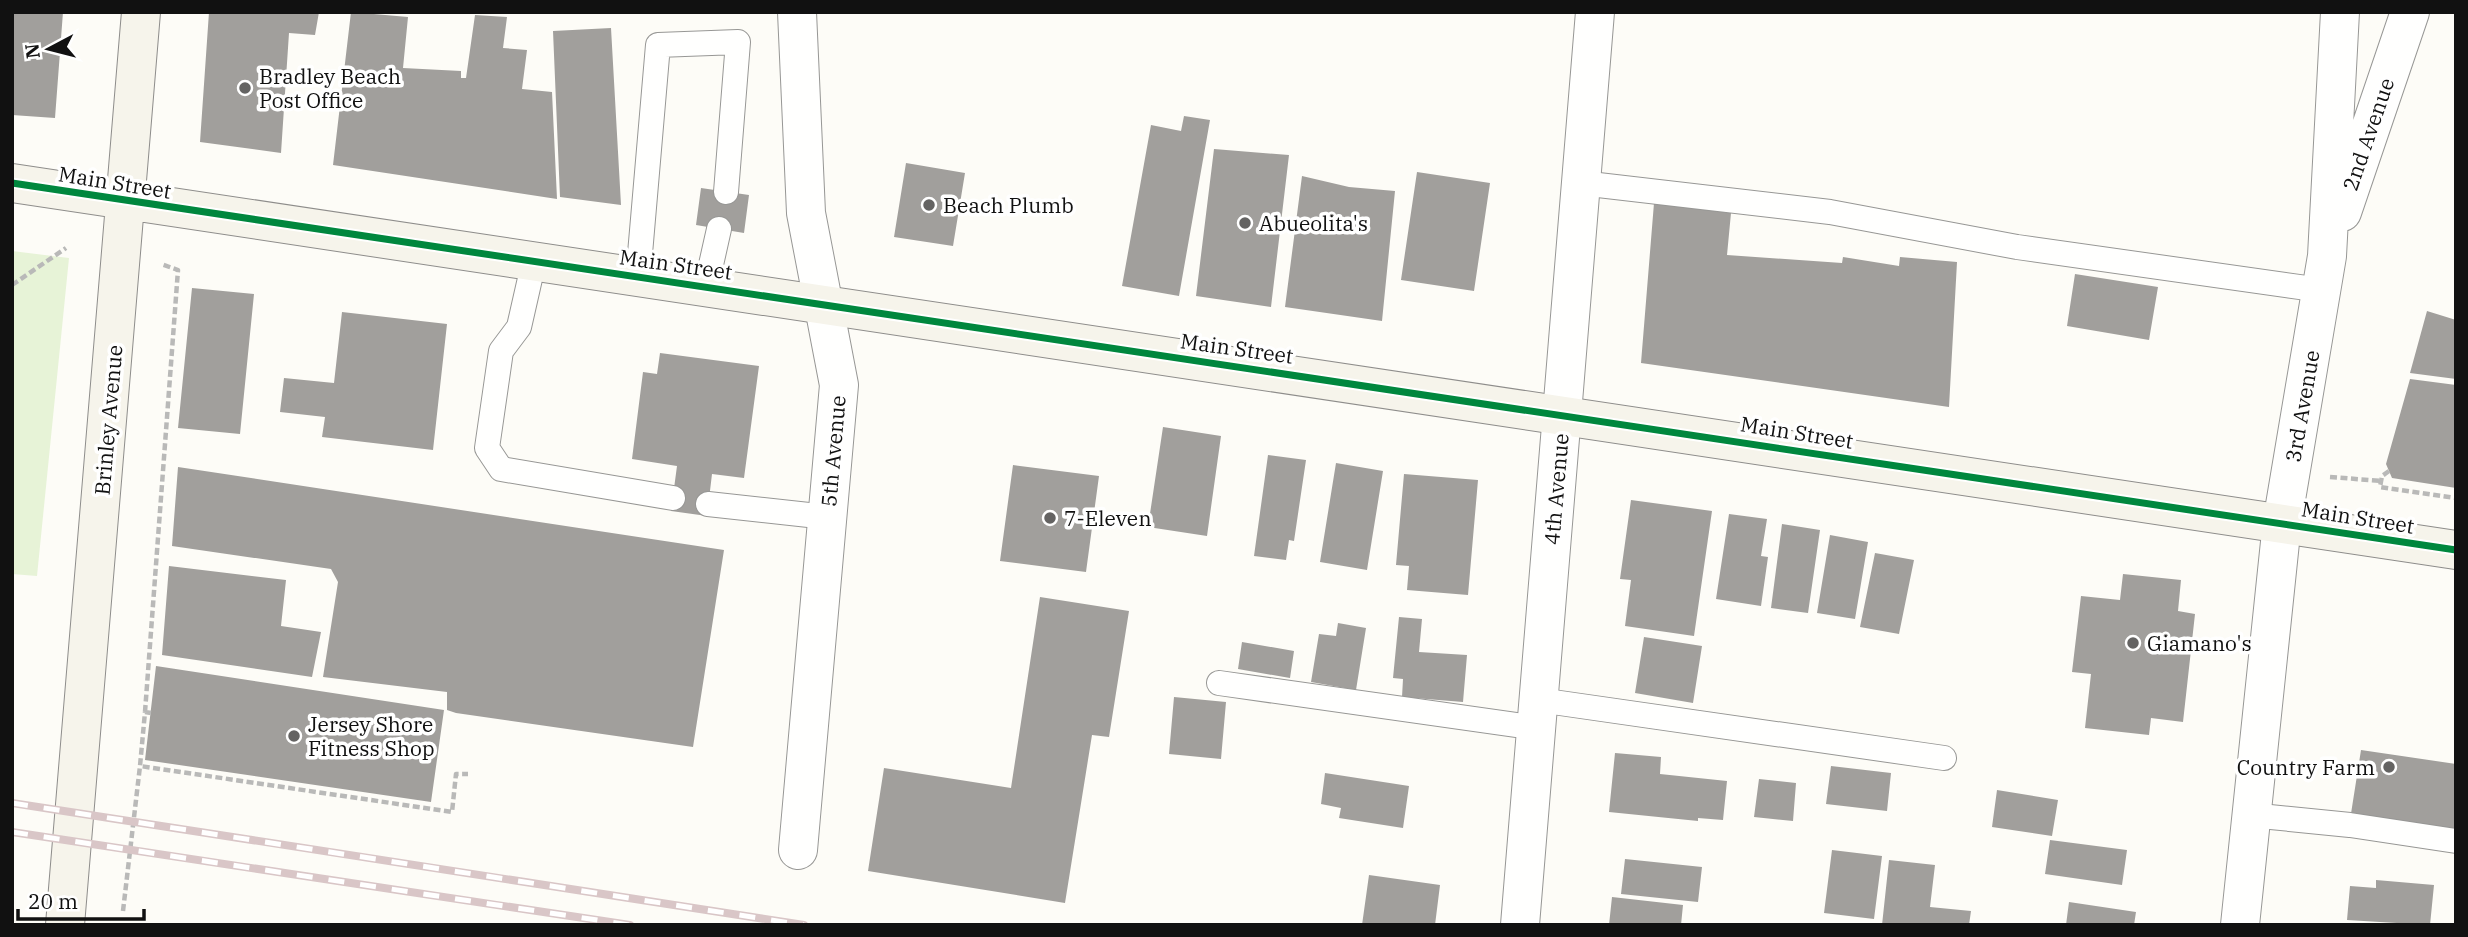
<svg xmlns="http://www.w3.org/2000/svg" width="2468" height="937" font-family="'IBM Plex Serif',serif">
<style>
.green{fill:#e7f3d7}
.building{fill:#a19f9c}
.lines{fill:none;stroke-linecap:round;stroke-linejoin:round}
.lane-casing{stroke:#979795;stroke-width:26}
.street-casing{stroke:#979795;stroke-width:40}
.secondary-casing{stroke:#8e8d8b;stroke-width:40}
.path{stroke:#b9b9b8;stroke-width:4.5;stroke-dasharray:7 3.5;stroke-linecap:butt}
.lane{stroke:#fffffe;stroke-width:24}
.street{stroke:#fffffe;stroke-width:38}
.secondary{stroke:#f6f4eb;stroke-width:38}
.rail-casing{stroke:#d9c6c7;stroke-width:8}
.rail{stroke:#fff;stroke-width:5;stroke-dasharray:16;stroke-linecap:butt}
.cycleway-casing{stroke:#fff;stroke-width:11}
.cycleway{stroke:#00873e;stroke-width:7}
.poi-dot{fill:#646362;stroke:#fff;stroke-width:2.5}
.labels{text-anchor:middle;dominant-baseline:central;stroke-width:7;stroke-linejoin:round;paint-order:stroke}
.poi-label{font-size:21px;fill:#111;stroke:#fff;text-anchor:start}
.street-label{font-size:21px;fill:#111;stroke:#fff}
</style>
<rect width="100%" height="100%" fill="#fdfcf7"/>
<!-- green -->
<path class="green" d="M12 251 69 258 37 576 12 574Z"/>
<!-- building -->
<path class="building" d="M12 12H63L55 118 12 115Z
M209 12H319L315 35 289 33 281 153 200 142Z
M351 12 408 17 403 68 461 71V78H466L475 15 507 17 503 48 527 50 522 89 552 92 557 199 333 165Z
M611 28 621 205 560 197 553 31Z
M1184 116 1210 120 1179 296 1122 286 1151 125 1181 131Z
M1214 149 1289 155 1271 307 1196 296Z
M906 163 965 173 953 246 894 237Z
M1417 172 1490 183 1474 291 1401 280Z
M1302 176 1349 187 1395 191 1382 321 1285 307Z
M701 188 749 195 744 233 696 225Z
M1654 203 1731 213 1727 255 1842 263 1843 257 1899 266 1900 257 1957 262 1949 407 1641 363Z
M2075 274 2158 287 2149 340 2067 326Z
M192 288 254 294 240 434 178 428Z
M2427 311 2456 320V379L2410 373Z
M342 312 447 324 433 450 322 437 325 417 280 412 284 378 334 383Z
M660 353 759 366 744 478 712 474 707 516 671 511 677 466 632 459 643 372 657 374Z
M2410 379 2456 385V488L2392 478 2386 464Z
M1163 427 1221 436 1207 536 1148 527Z
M1268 455 1306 460 1294 541 1289 540 1286 560 1254 556Z
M1336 463 1383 471 1367 570 1320 562Z
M1013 465 1099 476 1086 572 1000 561Z
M178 467 724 550 693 747 456 713 447 710V692L323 677 338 582 331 569 172 546Z
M1404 474 1478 480 1468 595 1407 590 1409 566 1396 565Z
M1631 500 1712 511 1694 636 1625 626 1631 580 1620 579Z
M1729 514 1767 519 1761 556 1768 557 1761 606 1716 599Z
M1782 524 1820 530 1808 613 1771 608Z
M1830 535 1868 542 1855 619 1817 613Z
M1875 553 1914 560 1899 634 1860 627Z
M169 566 286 580 281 626 321 632 312 677 162 655Z
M2123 574 2181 580 2178 611 2195 614 2183 722 2151 718 2149 735 2085 728 2091 674 2072 672 2081 596 2120 600Z
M1040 597 1129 611 1109 737 1092 735 1065 903 868 871 884 768 1011 788Z
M1399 617 1422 619 1419 652 1467 655 1463 702 1402 697 1403 679 1393 678Z
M1338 623 1366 628 1356 690 1311 682 1319 634 1336 636Z
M1644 637 1702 646 1693 703 1635 693Z
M1242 642 1294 651 1290 678 1238 669Z
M156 666 444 710 431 802 145 760Z
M1174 697 1226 702 1221 759 1169 754Z
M2361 750 2456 764V836L2350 820Z
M1615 753 1661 757 1660 774 1727 781 1723 820 1698 818V821L1609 812Z
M1831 766 1891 773 1887 811 1826 804Z
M1325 773 1409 786 1403 828 1339 818 1341 808 1321 804Z
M1759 779 1796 783 1793 821 1754 817Z
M1997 790 2058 800 2052 836 1992 827Z
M2050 840 2127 850 2122 885 2045 874Z
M1832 850 1882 856 1874 919 1824 913Z
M1625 859 1702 867 1698 902 1621 894Z
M1889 860 1935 865 1930 907 1971 911 1969 925H1882Z
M1369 875 1440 885 1435 925H1362Z
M2376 880 2434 885 2430 925 2347 920 2350 886 2376 888Z
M1612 897 1683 905 1681 925H1609Z
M2069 902 2136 912 2134 925H2066Z"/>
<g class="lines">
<defs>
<path id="lane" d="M1581 183 1830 212 2017 247 2321 290
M534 261 519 327 501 351 487 448 501 469 673 498
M638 277 658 45 738 42 726 192
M706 287 719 229
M708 504 827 517
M1219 683 1537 728
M1539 700 1944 758
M2250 815 2350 825 2456 841"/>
<path id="street" d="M797 12 806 213 839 385 798 850
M2342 212 2410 12
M1520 925 1595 12
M2240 925 2282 523 2327 256 2340 12"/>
<path id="secondary" d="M12 183 2456 550
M65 925 141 12"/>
</defs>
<!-- lane casing -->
<use href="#lane" class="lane-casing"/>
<!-- street casing -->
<use href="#street" class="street-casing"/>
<!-- secondary casing -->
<use href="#secondary" class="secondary-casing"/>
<!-- path -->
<path class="path" d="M12 285 66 248
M2389 471 2382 476 2380 487 2456 498
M2330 477 2382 481
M145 712 178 270 161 264
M151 713 145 712 140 766 452 812 456 774H468
M123 911 140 766"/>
<!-- lane -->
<use href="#lane" class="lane"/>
<!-- street -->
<use href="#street" class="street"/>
<!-- secondary -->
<use href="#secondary" class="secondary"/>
<defs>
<path id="rail" d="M12 803 804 925
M12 832 630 925"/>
</defs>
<!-- rail casing -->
<use href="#rail" class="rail-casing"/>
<!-- rail -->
<use href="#rail" class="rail"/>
<defs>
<path id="cycleway" d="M12 183 2456 550"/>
</defs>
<!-- cycleway casing -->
<use href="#cycleway" class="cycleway-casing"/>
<!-- cycleway -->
<use href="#cycleway" class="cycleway"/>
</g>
<!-- markers -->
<g class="poi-dot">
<circle cx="245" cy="88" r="7"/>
<circle cx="929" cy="205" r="7"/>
<circle cx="1245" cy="223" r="7"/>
<circle cx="1050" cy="518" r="7"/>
<circle cx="2133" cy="643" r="7"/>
<circle cx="294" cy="736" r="7"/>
<circle cx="2389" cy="767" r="7"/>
</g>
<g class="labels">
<!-- poi labels -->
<g class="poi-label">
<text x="259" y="76">Bradley Beach<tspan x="259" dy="24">Post Office</tspan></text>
<text x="943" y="205">Beach Plumb</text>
<text x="1259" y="223">Abueolita's</text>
<text x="1064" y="518">7-Eleven</text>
<text x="2147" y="643">Giamano's</text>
<text x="308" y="724">Jersey Shore<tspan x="308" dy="24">Fitness Shop</tspan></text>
<text x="2375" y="767" text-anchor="end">Country Farm</text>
</g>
<!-- street labels -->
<g class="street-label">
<text transform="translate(2368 134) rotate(-71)">2nd Avenue</text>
<text transform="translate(115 182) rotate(9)">Main Street</text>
<text transform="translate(676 264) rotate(8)">Main Street</text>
<text transform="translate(1237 348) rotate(8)">Main Street</text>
<text transform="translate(2302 406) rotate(-80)">3rd Avenue</text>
<text transform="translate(108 420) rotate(-85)">Brinley Avenue</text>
<text transform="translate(1797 432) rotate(9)">Main Street</text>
<text transform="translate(833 451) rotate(-85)">5th Avenue</text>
<text transform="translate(1556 489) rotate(-85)">4th Avenue</text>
<text transform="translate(2358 517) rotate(9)">Main Street</text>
</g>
</g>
<!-- border -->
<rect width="2468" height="937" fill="none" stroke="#111111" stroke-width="28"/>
<!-- north arrow -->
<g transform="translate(49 49) rotate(263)" stroke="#ffffff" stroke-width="5" paint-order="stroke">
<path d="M0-5L12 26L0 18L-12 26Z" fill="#111111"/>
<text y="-10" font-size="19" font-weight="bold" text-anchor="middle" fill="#111111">N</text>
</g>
<!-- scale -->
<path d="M18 909v10h126v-10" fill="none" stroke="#111111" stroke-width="3.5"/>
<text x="28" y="909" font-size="21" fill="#111111" stroke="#ffffff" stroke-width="5" paint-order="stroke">20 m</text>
</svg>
